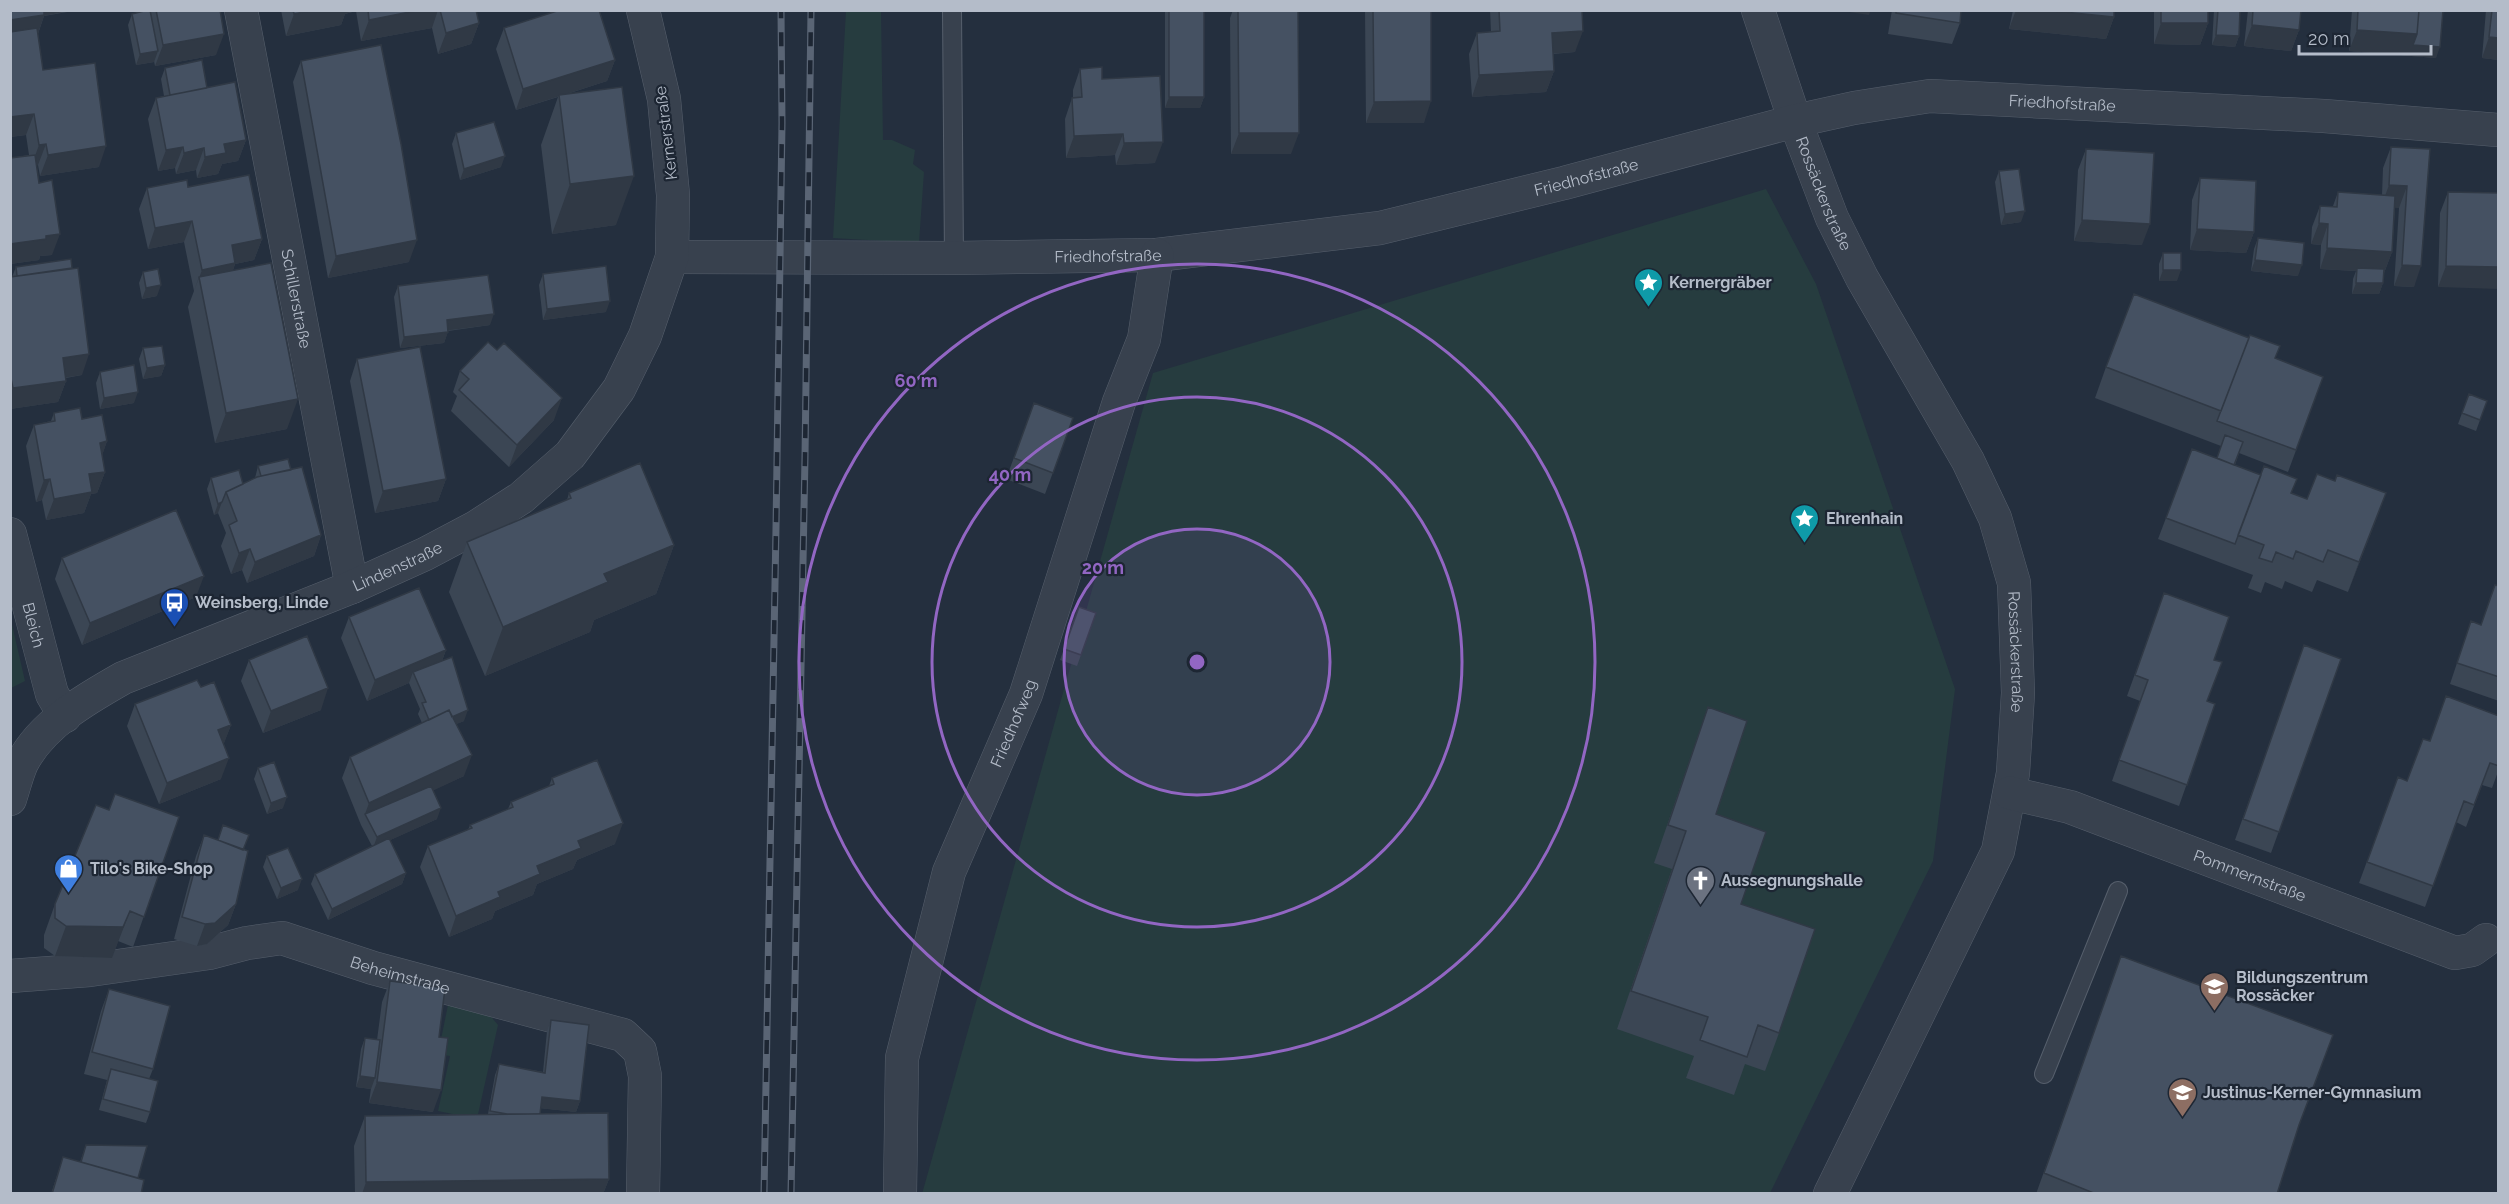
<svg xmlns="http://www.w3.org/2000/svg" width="2509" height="1204" font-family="Raleway,sans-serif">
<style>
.green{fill:#263c3f}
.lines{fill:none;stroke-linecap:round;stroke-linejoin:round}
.lane-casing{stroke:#565f6c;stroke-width:20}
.street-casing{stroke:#565f6c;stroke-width:34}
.lane{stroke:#38414e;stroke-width:18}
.street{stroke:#38414e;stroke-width:33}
.rail-casing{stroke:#5a6575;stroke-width:7}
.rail{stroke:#1d2633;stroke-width:4.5;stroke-dasharray:14;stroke-linecap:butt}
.wall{fill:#3b4654}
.shaded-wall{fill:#303945}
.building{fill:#455162;stroke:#303945;stroke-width:1.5}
.ring{fill:none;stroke:#9266c3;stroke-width:3}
.labels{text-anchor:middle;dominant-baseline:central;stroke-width:4.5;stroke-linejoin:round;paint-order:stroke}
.street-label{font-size:16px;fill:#b4bcc9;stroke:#1d2633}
.poi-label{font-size:16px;font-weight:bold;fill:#b4bcc9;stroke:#1d2633;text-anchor:start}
.centre{fill:#9266c3;stroke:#1d2633;stroke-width:3}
.ring-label{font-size:18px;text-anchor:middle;font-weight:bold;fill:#9266c3;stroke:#1d2633;stroke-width:4.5;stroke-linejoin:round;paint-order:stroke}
</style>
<rect width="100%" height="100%" fill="#242f3e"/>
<!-- green -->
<path class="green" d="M846 11H881L883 140H892L915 150 913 164 924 172 919 243 833 238Z
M1766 189 1816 284 1955 689 1933 861 1770 1193 922 1194 1153 373Z
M11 620 25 681 11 688H10Z
M448 1005 488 1013 498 1025 477 1119 438 1111 450 1056 438 1054Z"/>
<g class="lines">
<defs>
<path id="lane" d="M952 10 954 258
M2044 1074 2118 891"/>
<g id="street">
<path id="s1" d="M241 10 352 587"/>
<path id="s2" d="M1758 10 1795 121 1832 218 1862 278 1968 461 1995 518 2014 583 2018 693 2013 773 1998 851 1830 1194"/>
<path id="s3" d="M672 257 954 258 1157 255 1380 228 1564 183 1795 121 1854 108 1930 96 2324 116 2498 130"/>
<path id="s4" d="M10 534 52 694 65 716"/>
<path id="s5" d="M2010 793 2070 807 2455 953 2472 950 2486 940"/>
<path id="s6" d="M10 799C14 787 17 774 22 763 42 724 86 699 123 678L352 587 425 554 476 527 521 498 570 455 619 389 645 336 672 257 673 195 664 99 643 10"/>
<path id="s7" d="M10 976 90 970 209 953 247 943 282 938 373 968 623 1035 640 1051 645 1076 643 1194"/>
<path id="s8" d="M900 1194 902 1058 949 872 1026 694 1119 402 1144 339 1157 255"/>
</g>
</defs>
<!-- lane casing -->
<use href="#lane" class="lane-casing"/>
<!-- street casing -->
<use href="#street" class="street-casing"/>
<!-- lane -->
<use href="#lane" class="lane"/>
<!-- street -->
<use href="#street" class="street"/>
<defs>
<path id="rail" d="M764 1194 776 528 782 123 781 10
M791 1194 805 457 811 10"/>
</defs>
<!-- rail casing -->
<use href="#rail" class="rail-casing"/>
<!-- rail -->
<use href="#rail" class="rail"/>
</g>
<!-- wall -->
<path class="wall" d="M10 10 73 11 44 16 38 34 43 70 99 167 40 176 38 165 36 166 52 255 40 256 39 260 10 264V158L29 155 26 135 10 137Z
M145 10H220L216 55 155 66 154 61V62L136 65 128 25 132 14Z
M281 10H476L479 23 471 44 438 54 432 28 361 41 356 11 345 14 341 25 286 36Z
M1165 10H1204V97L1200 108H1165Z
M1233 10H1298L1291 154H1231L1230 18Z
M1365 10H1431L1424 123H1366Z
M1490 10H1582L1575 52 1553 54 1554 71 1546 92 1472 97 1469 54 1477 33 1491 32Z
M1892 10H1961L1960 23 1952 44 1888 34Z
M2013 10H2114V17L2106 39 2009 29Z
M2154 10H2208V23L2200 45 2154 44Z
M2214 10H2240L2239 36 2235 47 2212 45Z
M2248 10H2301L2299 30 2291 51 2244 46Z
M2352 10H2443L2436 58 2349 51Z
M2486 10H2499V60L2482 58Z
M504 28 615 60 607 81 567 94 616 225 552 234 541 145 558 97 516 110 496 49Z
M301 61 409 262 328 278 293 82Z
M165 68 207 88 246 140 238 161 222 164 218 174 197 178 196 170 176 174 175 168 158 171 148 119 156 98 164 96 161 79Z
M1080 69 1102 79 1155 163 1116 165 1115 155 1066 158 1065 119 1072 98H1073V90Z
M456 133 501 167 460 180 452 144Z
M2391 147 2430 149 2414 287 2394 286 2399 208 2395 207 2392 252 2384 273 2383 283 2379 294H2352L2353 279 2356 271 2320 269 2321 245 2311 244 2312 227 2320 206H2333L2338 192 2382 195 2383 168Z
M2086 149 2142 245 2074 241 2078 170Z
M1999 171 2021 222 2001 225 1995 182Z
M2200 178 2254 232 2246 253 2190 250 2192 200Z
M188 187 262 239 254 260 235 264 233 270 287 429 215 443 188 307 194 291 184 242 148 249 139 209 147 188Z
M2448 192 2499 193 2438 287 2440 213Z
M2258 238 2298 276 2251 271 2254 249Z
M2163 253 2177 281H2159V264Z
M16 267 82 375 66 378V381L58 402 10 409V277H12Z
M143 272 157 296 142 299 139 283Z
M543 274 606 312 543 320 539 285Z
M398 286 490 325 448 331 444 343 400 348 394 297Z
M2249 338 2280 346 2275 358 2323 377 2288 472 2239 453 2235 465 2292 493 2307 499 2335 481 2386 493 2348 592 2317 580 2312 592 2285 581 2282 589 2265 582 2261 593 2248 588 2253 575 2158 539 2166 518 2217 458 2221 446 2095 398 2106 367Z
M143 348 165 365 161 376 143 379 139 359Z
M357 359 446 479 438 501 375 513 350 381Z
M460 371 554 420 509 467 451 411 457 396 453 392Z
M100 372 134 403 100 409 96 383Z
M2469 394 2487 401 2476 431 2458 424Z
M1034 403 1073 418 1045 494 1006 479Z
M54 413 82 419 107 441 102 455 105 472 97 493 91 494 84 513 46 520 42 500 36 502 26 446 34 425 51 421Z
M258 466 291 470 321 535 314 556 247 583 242 570 231 574 221 546 226 533 218 513 214 515 207 489 211 478 243 484 255 478Z
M569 493 674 545 656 594 594 620 590 632 485 676 449 592 467 542 567 500Z
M62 558 196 597 82 645 55 579Z
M2499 586V701L2450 684 2471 621 2481 625Z
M2164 593 2214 660 2207 701 2215 704 2179 806 2112 781 2140 701 2127 696Z
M1079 607 1096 613 1077 666 1060 660Z
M349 617 446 650 442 661 464 721 456 724 464 776 433 790 437 819 390 840 406 873 402 884 328 920 311 884 315 874 372 846 361 825 342 778 350 757 422 723 418 714 420 709 409 683 367 701 341 638Z
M2304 645 2341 659 2271 853 2235 840Z
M249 660 321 710 263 733 241 681Z
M201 687 231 725 223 745 221 779 159 804 127 726 135 704Z
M1708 707 1716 814 1779 1033 1765 1071 1745 1064 1734 1095 1686 1078 1694 1056 1617 1029 1672 869 1654 863Z
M2499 716V769L2492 788 2482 785 2466 827 2456 822 2425 907 2359 883 2398 777 2407 781 2430 741Z
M258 768 283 808 267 814 254 779Z
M552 778 615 844 577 860 573 869 537 884 533 895 495 911 492 919 449 937 420 867 428 846 468 830 470 825 508 809 511 802 549 786Z
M109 810 179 817 133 947 118 941 112 958 55 956 44 948V935L55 904Z
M204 835 244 850 236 904 228 925 207 944 197 946 174 939 196 856Z
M267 856 298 890 277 899 263 867Z
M2121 956 2319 1073 2295 1136 2277 1194H2036Z
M390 981 439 1037 433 1112 369 1103 371 1088V1089L356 1087 361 1049 365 1038 377 1040 382 1002Z
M109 989 153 1069 149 1079 150 1112 146 1123 99 1110 107 1080 84 1074 101 1011Z
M551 1020 580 1101 576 1112 540 1108V1114L609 1179 603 1194H355L354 1146 365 1116 488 1114 495 1075 499 1064 543 1072 547 1031Z
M86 1145 138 1178 141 1194H51L63 1157 80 1162Z"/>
<!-- shaded-wall -->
<path class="shaded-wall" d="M36 10H73L44 16 37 36 10 40V20Z
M314 10H357L345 14 341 25 286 36 294 14Z
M420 10H438L432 28 361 41 369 20Z
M1836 10H1871L1869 15Z
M2016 10H2044L2114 17 2106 39 2009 29Z
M479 23 471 44 438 54 446 33Z
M2161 23H2208L2200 45 2154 44Z
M2252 25 2299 30 2291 51 2244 46Z
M2357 30 2417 34 2440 47 2436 58 2349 51Z
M1583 31 1575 52 1545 54 1552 33Z
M224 34 216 55 155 66 163 45Z
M2216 35 2239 36 2235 47 2212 45Z
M2489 37 2499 38V60L2482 58Z
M158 51 154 62 136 65 140 54Z
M615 60 607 81 516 110 523 89Z
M1554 71 1546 92 1472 97 1479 75Z
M1169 97H1204L1200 108H1165Z
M1431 101 1424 123H1366L1374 102Z
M34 114 26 135 10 137V117Z
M1239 133H1299L1291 154H1231Z
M1123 134 1115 155 1066 158 1074 136Z
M246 140 238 161 222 164 218 174 197 178 205 157 224 144Z
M1163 142 1155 163 1116 165 1124 143Z
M46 144 38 165 31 167 39 145Z
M106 146 99 167 40 176 48 155Z
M183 147 175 168 158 171 166 150Z
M204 148 196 170 176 174 184 153Z
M505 156 501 167 460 180 464 169Z
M634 176 616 225 552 234 570 184Z
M2389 185 2407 186 2399 208 2381 207Z
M2025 211 2021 222 2001 225 2005 214Z
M2082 220 2150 224 2142 245 2074 241Z
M192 221 184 242 148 249 155 228Z
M2319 223 2328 224 2321 245 2311 244Z
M2197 229 2254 232 2246 253 2190 250Z
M60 234 52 255 40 256 39 260 10 264V244L46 236Z
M262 239 254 260 235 264 228 285 199 277 194 291 202 270 232 245Z
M417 240 409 262 328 278 336 256Z
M2327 248 2392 252 2384 273 2357 268 2356 271 2320 269Z
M2255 260 2302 265 2298 276 2251 271Z
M2402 265 2421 266 2414 287 2394 286Z
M2446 266 2499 267V289L2438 287Z
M2163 270H2181L2177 281H2159Z
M2356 283H2383L2379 294H2352Z
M161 285 157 296 142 299 146 288Z
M610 301 606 312 543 320 547 309Z
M494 314 490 325 443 331 447 320Z
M448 332 444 343 400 348 404 337Z
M89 354 82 375 55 379 63 358Z
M165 365 161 376 143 379 147 368Z
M66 381 58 402 10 409V394L13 388Z
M138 392 134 403 100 409 104 398Z
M562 398 554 420 509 467 517 445Z
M298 399 287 429 215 443 226 413Z
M107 441 100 462V443Z
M105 472 97 493 91 494 84 513 46 520 54 499 89 474Z
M50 479 42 500 36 502 44 480Z
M446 479 438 501 375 513 383 491Z
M2386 493 2375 523 2348 592 2359 562Z
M222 502 218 513 214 515 218 504Z
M321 535 314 556 247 583 255 562Z
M674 545 656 594 594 620 590 632 485 676 503 627 604 574Z
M250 549 242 570 231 574 239 553Z
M204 576 196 597 82 645 90 623Z
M446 650 438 671 413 672 409 683 367 701 375 680Z
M328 688 321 710 263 733 271 711Z
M468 710 464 721 447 728 451 717Z
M231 725 223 746 218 730Z
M472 755 464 776 369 821 365 814 369 803Z
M229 758 221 779 159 804 167 783Z
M287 797 283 808 267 814 271 803Z
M441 808 437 819 373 848 377 837Z
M623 823 615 844 577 860 573 869 537 884 533 895 495 911 492 919 449 937 456 916 498 892 537 866 578 841Z
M406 873 402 884 328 920 332 909Z
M302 879 298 890 277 899 281 888Z
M236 904 228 925 207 944 197 946 205 924Z
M130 911 112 958 55 956 66 926Z
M360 1076 375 1078 371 1089 356 1087Z
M377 1082 441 1090 433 1112 369 1103Z
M542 1097 580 1101 576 1112 538 1108Z
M609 1179 603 1194H362L366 1182Z"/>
<!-- building -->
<path class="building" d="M10 10H44V15L10 20Z
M148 10H150L158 51 140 54 132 14Z
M156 10H220L224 34 163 45Z
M293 10H314L294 14Z
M368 10H420L369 20Z
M440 10H476L479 23 446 33Z
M560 10H599L615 60 523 89 504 28Z
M1169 10H1204V97H1169Z
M1238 10H1298L1299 133H1239Z
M1373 10H1431V101L1374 102Z
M1499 10H1582L1583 31 1552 33 1554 71 1479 75 1477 33 1500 31Z
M1896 10H1961L1960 23 1896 13Z
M2044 10H2114V17Z
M2161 10H2208V23H2161Z
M2218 10H2240L2239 36 2216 35Z
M2253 10H2301L2299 30 2252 25Z
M2358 10H2419L2417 34 2357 30Z
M2419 10H2443L2440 47 2413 45 2417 34Z
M2492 10H2499V38L2489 37Z
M37 28 43 70 95 63 106 146 48 155 46 144 39 145 34 114 10 117V32Z
M381 45 401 144 417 240 336 256 301 61Z
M202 60 207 88 170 95 165 68Z
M1102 67V79L1160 76 1163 142 1124 143 1123 134 1074 136 1072 98 1082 97 1080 69Z
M235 82 246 140 224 144 226 153 205 157 204 148 184 153 183 147 166 150 156 98Z
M622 87 634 176 570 184 559 95Z
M494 122 505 156 464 169 456 133Z
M2391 147 2430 149 2421 266 2402 265 2407 186 2389 185Z
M2086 149 2154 153 2150 224 2082 220Z
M35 155 39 183 52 180 60 234 46 236V239L10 244V158Z
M2019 169 2025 211 2005 214 1999 171Z
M249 175 262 239 232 245 235 263 202 270 192 221 155 228 147 188 187 180 188 187Z
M2200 178 2256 181 2254 232 2197 229Z
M2338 192 2395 196 2392 252 2327 248 2328 224 2319 223 2320 206 2337 207Z
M2448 192 2499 193V267L2446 266Z
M2258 238 2304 243 2302 265 2255 260Z
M2163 253H2181V270H2163Z
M71 259 72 268 17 276 16 267Z
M271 263 298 399 226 413 199 277Z
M606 266 610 301 547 309 543 274Z
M78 268 89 354 63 358 66 381 13 388 10 374V277Z
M2357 268 2384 269 2383 283H2356Z
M158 269 161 285 146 288 143 272Z
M488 275 494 314 447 320 448 332 404 337 398 286Z
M2134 294 2249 338 2221 411 2106 367Z
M2250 335 2280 346 2275 358 2323 377 2296 450 2217 421Z
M488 342 497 350 504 343 562 398 517 445 459 390 469 379 460 371Z
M162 346 165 365 147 368 143 348Z
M420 347 446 479 383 491 357 359Z
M134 365 138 392 104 398 100 372Z
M2469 394 2487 401 2480 420 2462 413Z
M1034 403 1073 418 1053 473 1014 458Z
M80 408 82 419 102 415 107 441 100 443 105 472 89 474 92 492 54 499 50 479 44 480 34 425 55 421 54 413Z
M2225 435 2243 442 2234 465 2217 458Z
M2192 449 2261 475 2235 544 2166 518Z
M288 459 291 470 261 476 258 466Z
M640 463 674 545 604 574 608 582 503 627 467 542 571 498 569 493Z
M2264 466 2297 479 2291 493 2307 499 2317 474 2335 481 2337 475 2386 493 2359 562 2328 550 2323 562 2296 551 2293 559 2276 552 2272 562 2259 558 2264 545 2238 535Z
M302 467 321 535 255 562 250 549 239 553 229 525 237 521 226 492 257 477Z
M239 470 243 484 226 492 222 502 218 504 211 478Z
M176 510 204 576 90 623 62 558Z
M2495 585 2499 586V677L2457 663 2471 621 2481 625Z
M419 588 446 650 375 680 349 617Z
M2164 593 2229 617 2214 660 2222 662 2207 701 2215 704 2187 785 2119 760 2148 680 2135 675Z
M1079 607 1096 613 1081 655 1064 649Z
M307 636 328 688 271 711 249 660Z
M2304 645 2341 659 2279 832 2243 819Z
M452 657 468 710 452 717 449 710 429 720 422 703 426 702 413 672Z
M197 680 201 687 214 682 231 725 218 730 229 758 167 783 135 704Z
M2446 696 2499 716V766L2490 763 2474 805 2464 801 2433 886 2367 862 2398 777 2407 781 2423 739 2430 741Z
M1708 707 1747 721 1716 814 1766 832 1741 904 1815 929 1779 1033 1758 1025 1747 1057 1700 1040 1708 1017 1631 991 1686 831 1668 825Z
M449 710 472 755 369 803 350 757Z
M597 760 623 823 578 841 581 848 537 866 540 874 498 892 500 897 456 916 428 846 472 828 470 825 513 807 511 802 554 784 552 778Z
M274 762 287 797 271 803 258 768Z
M431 786 441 808 377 837 365 814Z
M115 794 179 817 144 917 130 911 123 927 66 926 55 918V904L96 805 109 810Z
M223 825 249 835 243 850 218 840Z
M204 835 248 851 236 904 215 923 205 924 182 917Z
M389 838 406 873 332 909 315 874Z
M288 848 302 879 281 888 267 856Z
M2121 956 2333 1035 2299 1125 2277 1194H2096L2044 1173Z
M390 981 445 988 439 1037 448 1038 441 1090 377 1082Z
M109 989 170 1006 153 1069 92 1052Z
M551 1020 589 1025 580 1101 542 1097 540 1114H507L490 1111 499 1064 545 1073Z
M365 1038 380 1040 375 1078 360 1076Z
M111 1069 158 1081 150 1112 103 1099Z
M608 1113 609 1179 366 1182 365 1116Z
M86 1145 147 1146 138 1178 81 1162Z
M63 1157 144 1180 141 1194H52Z"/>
<!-- distance rings -->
<circle cx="1197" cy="662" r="133" fill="#9266c3" fill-opacity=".12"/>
<g class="ring">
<circle cx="1197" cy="662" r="133"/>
<circle cx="1197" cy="662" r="265"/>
<circle cx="1197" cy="662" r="398"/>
</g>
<!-- icons -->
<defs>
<symbol id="sight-pin" viewBox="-11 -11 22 30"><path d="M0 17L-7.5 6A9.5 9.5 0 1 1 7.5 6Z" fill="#0f9aa8" stroke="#1d2633"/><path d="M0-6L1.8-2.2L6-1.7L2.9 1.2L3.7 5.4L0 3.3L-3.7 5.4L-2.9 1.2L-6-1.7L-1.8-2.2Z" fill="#fff"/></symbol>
<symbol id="bus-pin" viewBox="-11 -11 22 30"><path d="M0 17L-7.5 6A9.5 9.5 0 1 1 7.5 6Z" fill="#1a4fb4" stroke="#1d2633"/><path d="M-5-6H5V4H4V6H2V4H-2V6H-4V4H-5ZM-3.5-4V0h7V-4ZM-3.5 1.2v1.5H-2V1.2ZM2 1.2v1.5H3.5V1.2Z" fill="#fff"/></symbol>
<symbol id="shop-pin" viewBox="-11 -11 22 30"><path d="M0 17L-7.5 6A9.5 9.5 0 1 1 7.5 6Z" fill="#3f7fe0" stroke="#1d2633"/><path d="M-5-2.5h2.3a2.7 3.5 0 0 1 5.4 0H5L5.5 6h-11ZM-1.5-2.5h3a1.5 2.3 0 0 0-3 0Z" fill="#fff"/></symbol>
<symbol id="church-pin" viewBox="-11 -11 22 30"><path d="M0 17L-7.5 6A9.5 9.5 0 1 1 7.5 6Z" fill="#6b7280" stroke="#1d2633"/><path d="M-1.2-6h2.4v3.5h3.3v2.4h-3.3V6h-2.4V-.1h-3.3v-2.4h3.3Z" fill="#fff"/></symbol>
<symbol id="school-pin" viewBox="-11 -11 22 30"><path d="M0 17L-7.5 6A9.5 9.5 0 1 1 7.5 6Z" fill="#8d6e63" stroke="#1d2633"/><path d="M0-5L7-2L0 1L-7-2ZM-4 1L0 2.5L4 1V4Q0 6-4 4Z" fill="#fff"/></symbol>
</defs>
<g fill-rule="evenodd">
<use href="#sight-pin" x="1632" y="266" width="33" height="45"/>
<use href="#sight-pin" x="1788" y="502" width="33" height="45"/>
<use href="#bus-pin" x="158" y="586" width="33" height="45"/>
<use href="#shop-pin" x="52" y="852" width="33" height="45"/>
<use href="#church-pin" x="1684" y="864" width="33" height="45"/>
<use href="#school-pin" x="2198" y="970" width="33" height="45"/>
<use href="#school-pin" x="2166" y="1076" width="33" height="45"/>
</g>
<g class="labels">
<!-- street labels -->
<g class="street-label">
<text stroke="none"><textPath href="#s3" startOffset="1408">Friedhofstraße</textPath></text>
<text transform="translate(666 133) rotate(-97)">Kernerstraße</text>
<text stroke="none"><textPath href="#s3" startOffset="922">Friedhofstraße</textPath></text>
<text stroke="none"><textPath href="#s2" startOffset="195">Rossäckerstraße</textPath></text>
<text stroke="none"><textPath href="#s3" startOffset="436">Friedhofstraße</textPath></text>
<text stroke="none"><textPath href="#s1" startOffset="294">Schillerstraße</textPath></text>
<text stroke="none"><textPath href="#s6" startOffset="468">Lindenstraße</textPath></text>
<text stroke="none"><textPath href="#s4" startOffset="94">Bleich</textPath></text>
<text stroke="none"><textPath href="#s2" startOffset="699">Rossäckerstraße</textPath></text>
<text stroke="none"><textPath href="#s8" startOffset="490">Friedhofweg</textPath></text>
<text stroke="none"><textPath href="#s5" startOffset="254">Pommernstraße</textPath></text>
<text stroke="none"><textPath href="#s7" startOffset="399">Beheimstraße</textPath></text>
</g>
<!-- poi labels -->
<g class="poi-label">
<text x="1669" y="282">Kernergräber</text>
<text x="1826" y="518">Ehrenhain</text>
<text x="195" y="602">Weinsberg, Linde</text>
<text x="90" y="868">Tilo's Bike-Shop</text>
<text x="1721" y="880">Aussegnungshalle</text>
<text x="2236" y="977">Bildungszentrum<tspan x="2236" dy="18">Rossäcker</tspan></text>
<text x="2203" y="1092">Justinus-Kerner-Gymnasium</text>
</g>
</g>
<circle cx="1197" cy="662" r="9" class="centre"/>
<g class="ring-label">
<text x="916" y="387">60 m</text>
<text x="1010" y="481">40 m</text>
<text x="1103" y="574">20 m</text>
</g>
<!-- border -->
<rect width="2509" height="1204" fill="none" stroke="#b4bcc9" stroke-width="24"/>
<!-- scale -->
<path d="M2299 45v9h132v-9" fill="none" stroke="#b4bcc9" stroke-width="3"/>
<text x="2308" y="45" font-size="18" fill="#b4bcc9" stroke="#1d2633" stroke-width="4.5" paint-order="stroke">20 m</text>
</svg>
